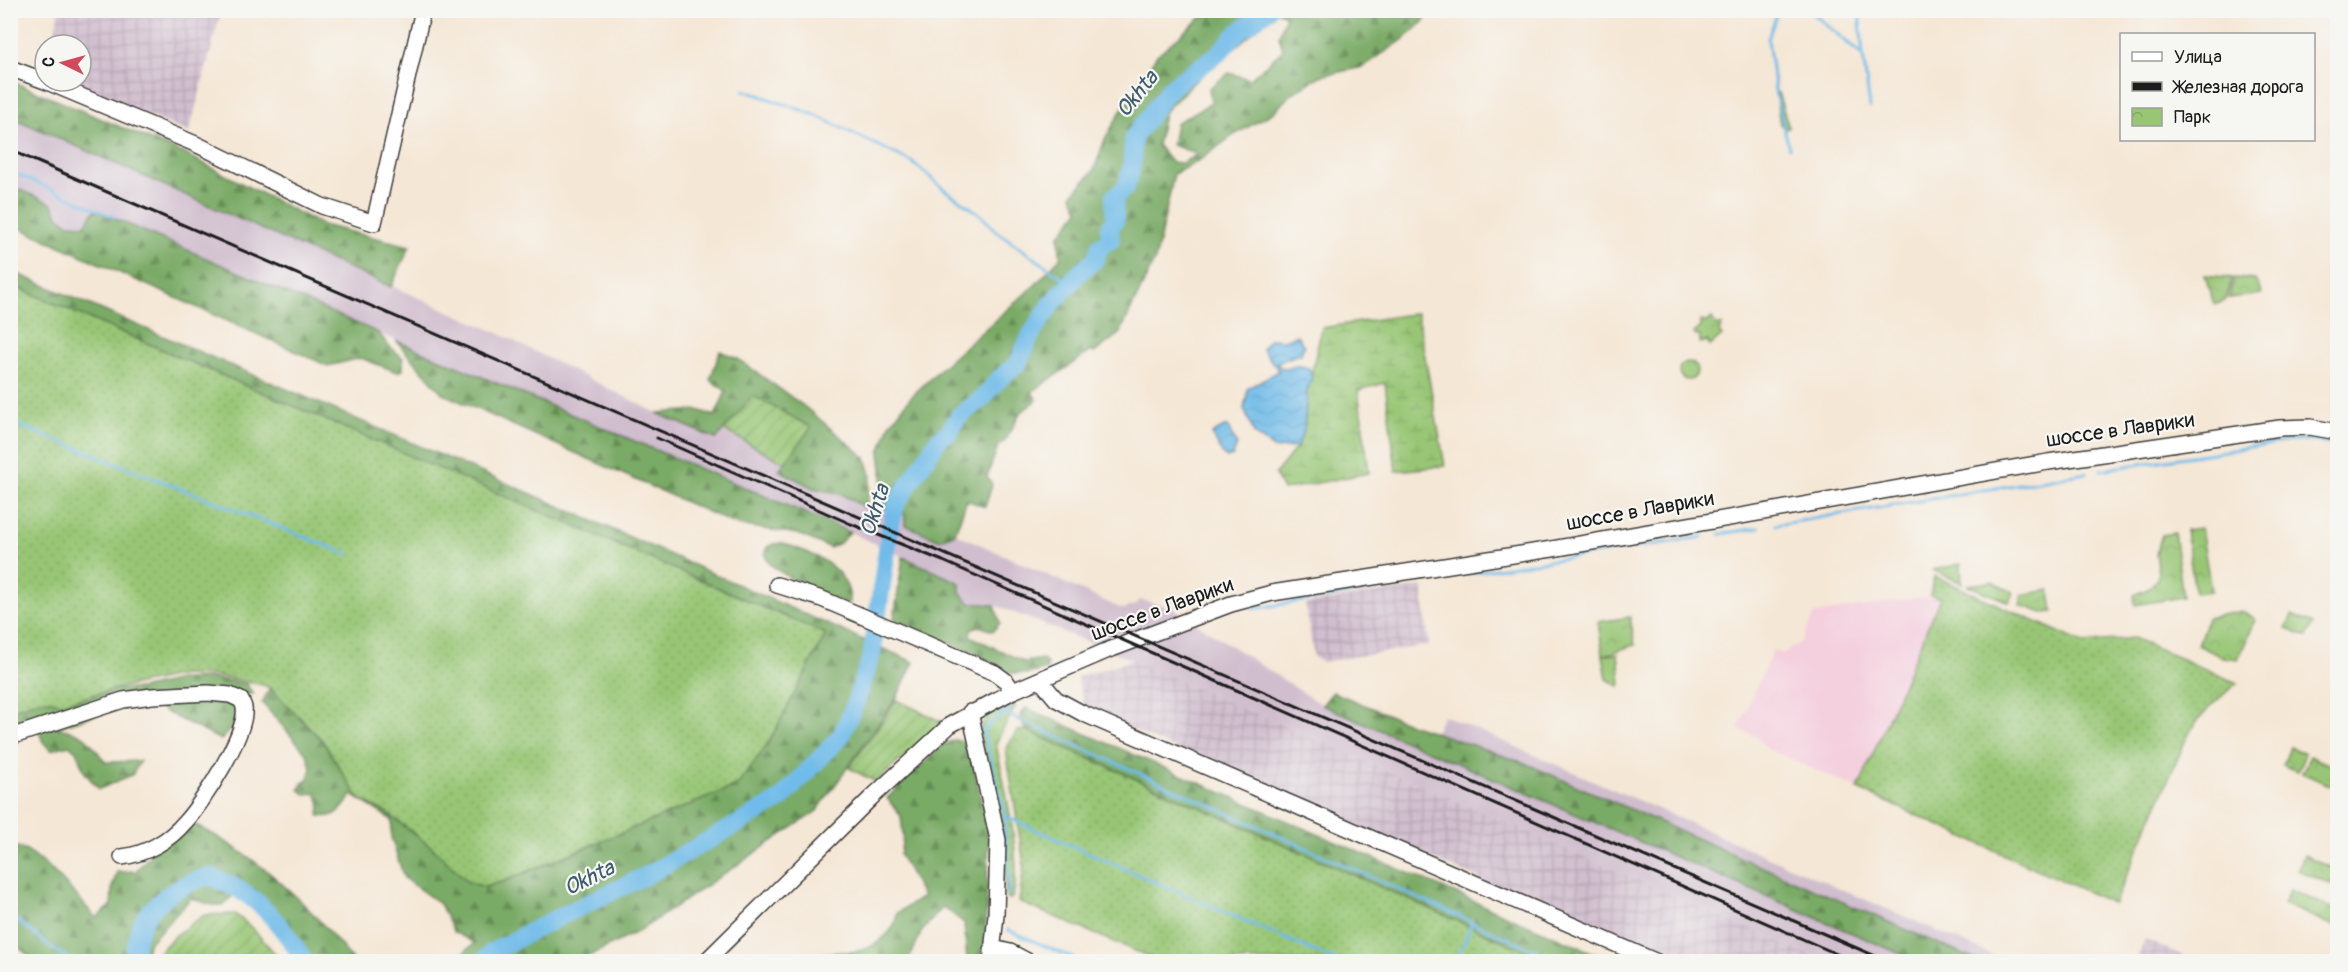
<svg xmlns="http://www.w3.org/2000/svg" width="2348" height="972" font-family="Pangolin,sans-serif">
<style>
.built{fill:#f4cfde}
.industrial{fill:url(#industrial-grid)}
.railway{fill:#d0bdce}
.grass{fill:url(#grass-dots);stroke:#5a7148;stroke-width:1.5}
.forest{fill:url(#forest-firs);stroke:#4b6441;stroke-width:1.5}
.wetland{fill:url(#wetland-marsh);stroke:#5a7148;stroke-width:1.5}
.park{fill:url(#park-crowns);stroke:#5a7148;stroke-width:1.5}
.garden{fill:url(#garden-furrows);stroke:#5a7148;stroke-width:1.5}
.pitch{fill:#98c675;stroke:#5a7148;stroke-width:1.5}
.water{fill:url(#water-waves);stroke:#466c82;stroke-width:1.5}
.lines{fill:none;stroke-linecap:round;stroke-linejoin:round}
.stream{stroke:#70bbe9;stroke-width:3}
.river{stroke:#70bbe9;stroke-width:18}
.minor-casing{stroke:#3d3a38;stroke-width:18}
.minor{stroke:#fff;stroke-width:15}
.rail{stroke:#1c1c1c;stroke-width:3}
.labels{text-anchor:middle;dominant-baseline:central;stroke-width:4.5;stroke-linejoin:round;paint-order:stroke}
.street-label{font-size:21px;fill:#1c1c1c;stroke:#f6f6f2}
.water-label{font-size:22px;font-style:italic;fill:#3e5c6e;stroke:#f6f6f2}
</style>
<defs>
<pattern id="industrial-grid" width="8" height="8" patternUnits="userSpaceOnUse" patternTransform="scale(1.5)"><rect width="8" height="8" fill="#d0bdce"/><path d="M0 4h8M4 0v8" fill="none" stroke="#b2a2b0"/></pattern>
<pattern id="grass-dots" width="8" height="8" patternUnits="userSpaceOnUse" patternTransform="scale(1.5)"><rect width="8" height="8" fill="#98c675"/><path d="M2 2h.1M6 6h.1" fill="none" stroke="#82aa65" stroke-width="1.8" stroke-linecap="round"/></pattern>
<pattern id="forest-firs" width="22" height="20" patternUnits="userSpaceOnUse" patternTransform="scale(1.5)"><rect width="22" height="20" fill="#7aab66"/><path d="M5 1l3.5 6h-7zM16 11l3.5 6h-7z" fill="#638a53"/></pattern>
<pattern id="wetland-marsh" width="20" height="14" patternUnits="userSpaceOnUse" patternTransform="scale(1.5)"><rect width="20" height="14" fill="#98c675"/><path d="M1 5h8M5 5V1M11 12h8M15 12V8" fill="none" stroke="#82aa65"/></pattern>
<pattern id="park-crowns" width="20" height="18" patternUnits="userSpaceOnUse" patternTransform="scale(1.5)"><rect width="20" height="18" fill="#98c675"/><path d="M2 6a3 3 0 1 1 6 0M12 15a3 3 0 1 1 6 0" fill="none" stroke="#82aa65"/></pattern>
<pattern id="garden-furrows" width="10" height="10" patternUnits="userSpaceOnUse" patternTransform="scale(1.5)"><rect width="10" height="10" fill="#98c675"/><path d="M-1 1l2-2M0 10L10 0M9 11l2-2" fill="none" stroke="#82aa65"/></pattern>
<pattern id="water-waves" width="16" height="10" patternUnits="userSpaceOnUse" patternTransform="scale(1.5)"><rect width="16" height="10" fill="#70bbe9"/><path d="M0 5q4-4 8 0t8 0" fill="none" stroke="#60a0c7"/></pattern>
</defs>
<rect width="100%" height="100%" fill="#f6f6f2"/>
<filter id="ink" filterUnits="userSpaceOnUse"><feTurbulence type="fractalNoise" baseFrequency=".0167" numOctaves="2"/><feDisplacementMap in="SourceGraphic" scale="12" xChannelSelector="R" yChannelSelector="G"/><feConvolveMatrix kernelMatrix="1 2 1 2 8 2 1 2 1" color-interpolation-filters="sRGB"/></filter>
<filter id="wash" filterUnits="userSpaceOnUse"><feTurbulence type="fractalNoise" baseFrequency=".008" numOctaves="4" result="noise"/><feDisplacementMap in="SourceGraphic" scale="24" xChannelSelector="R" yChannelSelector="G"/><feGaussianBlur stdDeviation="1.35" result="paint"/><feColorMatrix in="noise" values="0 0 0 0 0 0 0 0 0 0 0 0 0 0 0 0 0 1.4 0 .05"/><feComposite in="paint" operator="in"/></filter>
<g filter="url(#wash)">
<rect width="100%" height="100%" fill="#f5e7d5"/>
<!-- built -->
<path class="built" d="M1930 596 1940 598 1858 789 1768 749 1755 736 1738 729 1773 650 1783 654 1802 641 1814 614Z"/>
<!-- industrial -->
<path class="industrial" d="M59 11H221L189 133 67 81H81V45H52Z
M1422 586 1429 645 1322 662 1314 657 1305 604Z
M1133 660 1824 961H1671L1085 710 1077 677Z
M2145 940 2196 961H2136Z"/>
<!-- railway -->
<path class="railway" d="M11 117 498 333 657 413 716 439 724 430 785 463 780 470 813 488 841 494 866 508 881 506 905 514 940 540 955 533 1122 609 1136 605 1140 600 1173 608 1322 705 1427 750 1443 715 2006 961H1824L1133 660 995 605 970 603 960 592V583L850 532 397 341 95 211 85 225 69 224 59 217 51 203 11 186Z"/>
<!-- grass -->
<path class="grass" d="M11 285 826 634 769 742 738 785 505 881 485 887 468 882 434 849 387 813 359 799 322 740 270 688 263 685 211 675H182L115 689 60 704 50 700H40L11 710Z
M1934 576 2083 643 2134 638 2237 683C2217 700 2200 714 2187 737L2114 904 1858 789 1940 598 1930 595Z
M1025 730 1548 961H1159L1019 902 1024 865 1006 749 1017 731Z"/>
<!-- forest -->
<path class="forest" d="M1235 10 1265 11 1270 12 1267 20 1193 83 1165 111 1157 145 1171 162 1182 163 1198 154 1172 145 1176 123 1211 103 1209 88 1229 73 1250 79 1283 50 1279 36 1286 15 1275 11H1430L1424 21 1404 39 1363 67 1320 76 1291 94 1274 112 1234 135 1201 159 1174 174 1156 257 1120 333 1094 353 1091 351 1032 392 1037 400 1020 413 1006 440 998 446 987 477 992 485 985 507 967 500 955 533 940 540 905 525V514L881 506 882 470 880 452 890 424 910 398 943 366 1035 285 1060 258 1059 236 1079 210 1072 195 1094 170 1105 139 1125 104 1141 92 1142 78 1157 55 1204 15Z
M11 81 187 155 322 225 410 246 391 287 11 117Z
M11 186 51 203 59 217 69 224 85 225 95 210 379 333 388 345 403 358V370L397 372 361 358 328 366 11 224Z
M11 271 534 495 914 662 897 697 817 811 639 931 579 961H453L475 943 454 932 440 904 404 878 391 837 392 820 352 795C343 808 337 819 319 816L320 804 316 793 307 795 299 790 302 783 308 780 311 768 307 754 262 703 270 688 322 740 359 799 387 813 434 849 468 882 485 887 505 881 738 785 769 742 826 634 11 285Z
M397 342V341L850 532 840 543 830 548 798 534 737 525 443 394Z
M720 351 738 359 805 407 866 458 871 475 866 508 841 494 813 488 779 470 811 427 753 397 716 439 657 413 698 410 715 416 726 391 710 380Z
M782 543C810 552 850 566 850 603 832 600 778 575 768 561 764 556 765 553 767 547L774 544Z
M903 557 960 583V592L970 603 995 605 1000 623 993 631 978 626 971 630 970 636 1024 662 1043 659 1047 664V669L1028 674 1002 672 981 656 894 619Z
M211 678 246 684 253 694 231 695 242 715 221 740 166 712 146 698 56 728C85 732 88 738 105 762L140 761 132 775 99 789 85 773 76 751 69 745 51 750 43 742 36 724 11 730V710L40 700H50L61 704 115 690 140 689 184 679Z
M1333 692 1413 725 1522 762 1978 961H1917L1322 705Z
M1026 708 1612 961H1548L1025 730 1020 716Z
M954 740 969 743 989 839 984 961H967L964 923 943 907 922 931 908 961 806 962C827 943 856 964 884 937 893 929 895 925 897 913L923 897 900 855 903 837 901 816 887 798 943 745Z
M183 819C196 826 211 832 224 841 274 871 318 915 353 961H306L293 941 263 904 233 895 224 905H212L191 898 148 944 145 961H36L11 942 10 846C36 845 79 899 96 918L111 906 112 888 117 872 136 871Z"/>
<!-- wetland -->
<path class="wetland" d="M1775 91 1778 93 1789 128H1784L1780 124Z
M1417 313 1445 466 1396 471 1385 383 1358 390 1369 473 1283 490 1275 474 1297 447 1304 431 1307 392 1322 328Z
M1004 701 1014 703 1015 707 996 743C1002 777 1026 871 1011 899L1006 898 1004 843 979 730 994 708Z"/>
<!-- park -->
<path class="park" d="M2205 275 2232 278 2226 300 2214 304Z
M2234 278 2255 280 2262 294 2229 298Z
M1712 318 1715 325H1722L1719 332 1722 336 1710 346 1707 341 1700 343V336H1696L1694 333 1700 328V321L1707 322Z
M1679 371a9 9 0 1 1 18 0a9 9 0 1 1-18 0Z
M2201 528 2211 591 2195 593 2186 530Z
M2174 533 2183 597 2135 605 2134 595 2148 589 2157 579 2159 573 2156 554 2162 535Z
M2050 590 2053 612 2043 613 2020 605 2022 595Z
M2242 611 2256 619 2238 659 2222 657 2198 645 2207 618Z
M2292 615 2313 624 2307 637 2286 629Z
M1630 617 1635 645C1623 647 1617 653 1603 655L1598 622Z
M2290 747 2305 754 2298 771 2283 765Z
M2310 756 2337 768V788L2302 773Z
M2304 855 2337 870V887L2298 870Z
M2290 890 2337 910V927L2283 904Z"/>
<!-- garden -->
<path class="garden" d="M753 396 811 427 785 463 724 430Z
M897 700 942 722 876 782 849 768Z
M235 914 251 927 282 961H157L159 952 176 935 204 915Z"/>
<!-- pitch -->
<path class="pitch" d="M1961 564 1962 583 1933 570Z
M1992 582 2013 592 2009 602 1967 585Z
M1618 654 1621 684 1619 686 1607 679 1603 655Z"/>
<!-- water -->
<path class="water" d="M1297 335 1304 346 1301 354 1277 362 1280 367 1286 368 1296 365 1309 368 1312 378 1307 392 1304 431 1297 447 1275 449 1255 435 1244 409 1248 388 1279 371 1262 349 1270 339 1284 340Z
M1224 427H1228L1237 445 1233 456 1227 458 1223 455 1212 434Z"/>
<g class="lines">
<!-- stream -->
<path class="stream" d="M1778 10 1768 39 1775 91 1789 148
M1809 10 1863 56 1870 107
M1859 10 1863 56
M744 90 815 115 912 162 945 190 980 214 996 231 1070 283
M10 171 114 217
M10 422 348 554
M2101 470 2290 441H2314L2338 445
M1776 525 2086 473
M1720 534 1759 528
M1463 574 1703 537
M1420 581 1450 576
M1253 609 1406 584
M1004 713 1561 962
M1004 816 1339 962
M1009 894 1008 858 1003 805 983 730 1011 707
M10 915 52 948 74 962
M1008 930 1082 962
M1456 962 1472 922"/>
<!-- river -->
<path class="river" d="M133 962C136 930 142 914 168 895 176 889 199 877 210 877 214 877 220 881 223 882 260 896 284 929 305 962
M483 962 492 952 557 918 647 875 780 800 841 736 855 704 872 653 890 529 896 504 938 440 949 432 959 416 983 398 999 379 1018 363 1031 335 1050 306 1080 272 1095 260 1100 246 1111 240 1109 228 1115 221 1114 197 1126 187 1132 165 1133 138 1171 87 1218 54 1237 33 1268 10"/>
</g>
</g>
<g filter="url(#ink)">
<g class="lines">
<defs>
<path id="minor" d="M10 68 45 81
M45 81 198 145 322 206 374 223 423 10
M777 585 822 599 995 673 1006 681 1013 691
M1040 680 1056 699 1082 713 1657 962
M970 712 998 840 996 915 991 962
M10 737 123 700 152 696 208 693 230 695 241 700C242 703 244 705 244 708 248 732 202 804 185 822 169 841 146 854 122 857
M993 948 1010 952 1029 962
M705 962 871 798 950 725 1013 691 1106 651 1231 604 1272 593 1552 549 2048 462 2280 428 2310 427 2338 432"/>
</defs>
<!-- minor casing -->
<use href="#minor" class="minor-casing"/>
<!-- minor -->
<use href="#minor" class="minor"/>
<!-- rail -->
<path class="rail" d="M10 150 1889 962
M657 438 851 524 943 561 1855 962"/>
</g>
</g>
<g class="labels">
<!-- street labels -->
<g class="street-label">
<text transform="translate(2120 430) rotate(-8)">шоссе в Лаврики</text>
<text transform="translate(1640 511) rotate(-10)">шоссе в Лаврики</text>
<text transform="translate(1162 609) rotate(-20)">шоссе в Лаврики</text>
</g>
<!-- water labels -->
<g class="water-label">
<text transform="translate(1137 94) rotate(-51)">Okhta</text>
<text transform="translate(875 510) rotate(-72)">Okhta</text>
<text transform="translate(589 878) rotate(-26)">Okhta</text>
</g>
</g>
<!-- margin -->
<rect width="2348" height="972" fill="none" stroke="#f6f6f2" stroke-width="36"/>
<!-- legend -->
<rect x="2120" y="33" width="195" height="108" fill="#f6f6f2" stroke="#9f9f9c" stroke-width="1.5"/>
<rect x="2132" y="52" width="30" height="9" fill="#ffffff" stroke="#9f9f9c" stroke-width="1.5"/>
<text x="2174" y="63" font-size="18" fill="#1c1c1c">Улица</text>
<rect x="2132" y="82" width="30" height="9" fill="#1c1c1c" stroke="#9f9f9c" stroke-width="1.5"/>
<text x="2174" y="93" font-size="18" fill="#1c1c1c">Железная дорога</text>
<rect x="2132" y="108" width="30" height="18" fill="url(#park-crowns)" stroke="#9f9f9c" stroke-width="1.5"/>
<text x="2174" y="123" font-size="18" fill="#1c1c1c">Парк</text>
<!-- north arrow -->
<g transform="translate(63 63) rotate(275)"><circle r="28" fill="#f6f6f2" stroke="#9f9f9c" stroke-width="1.5"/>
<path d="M0-4.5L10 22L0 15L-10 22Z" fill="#d1495b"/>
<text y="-9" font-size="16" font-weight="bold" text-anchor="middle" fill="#1c1c1c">С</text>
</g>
</svg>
